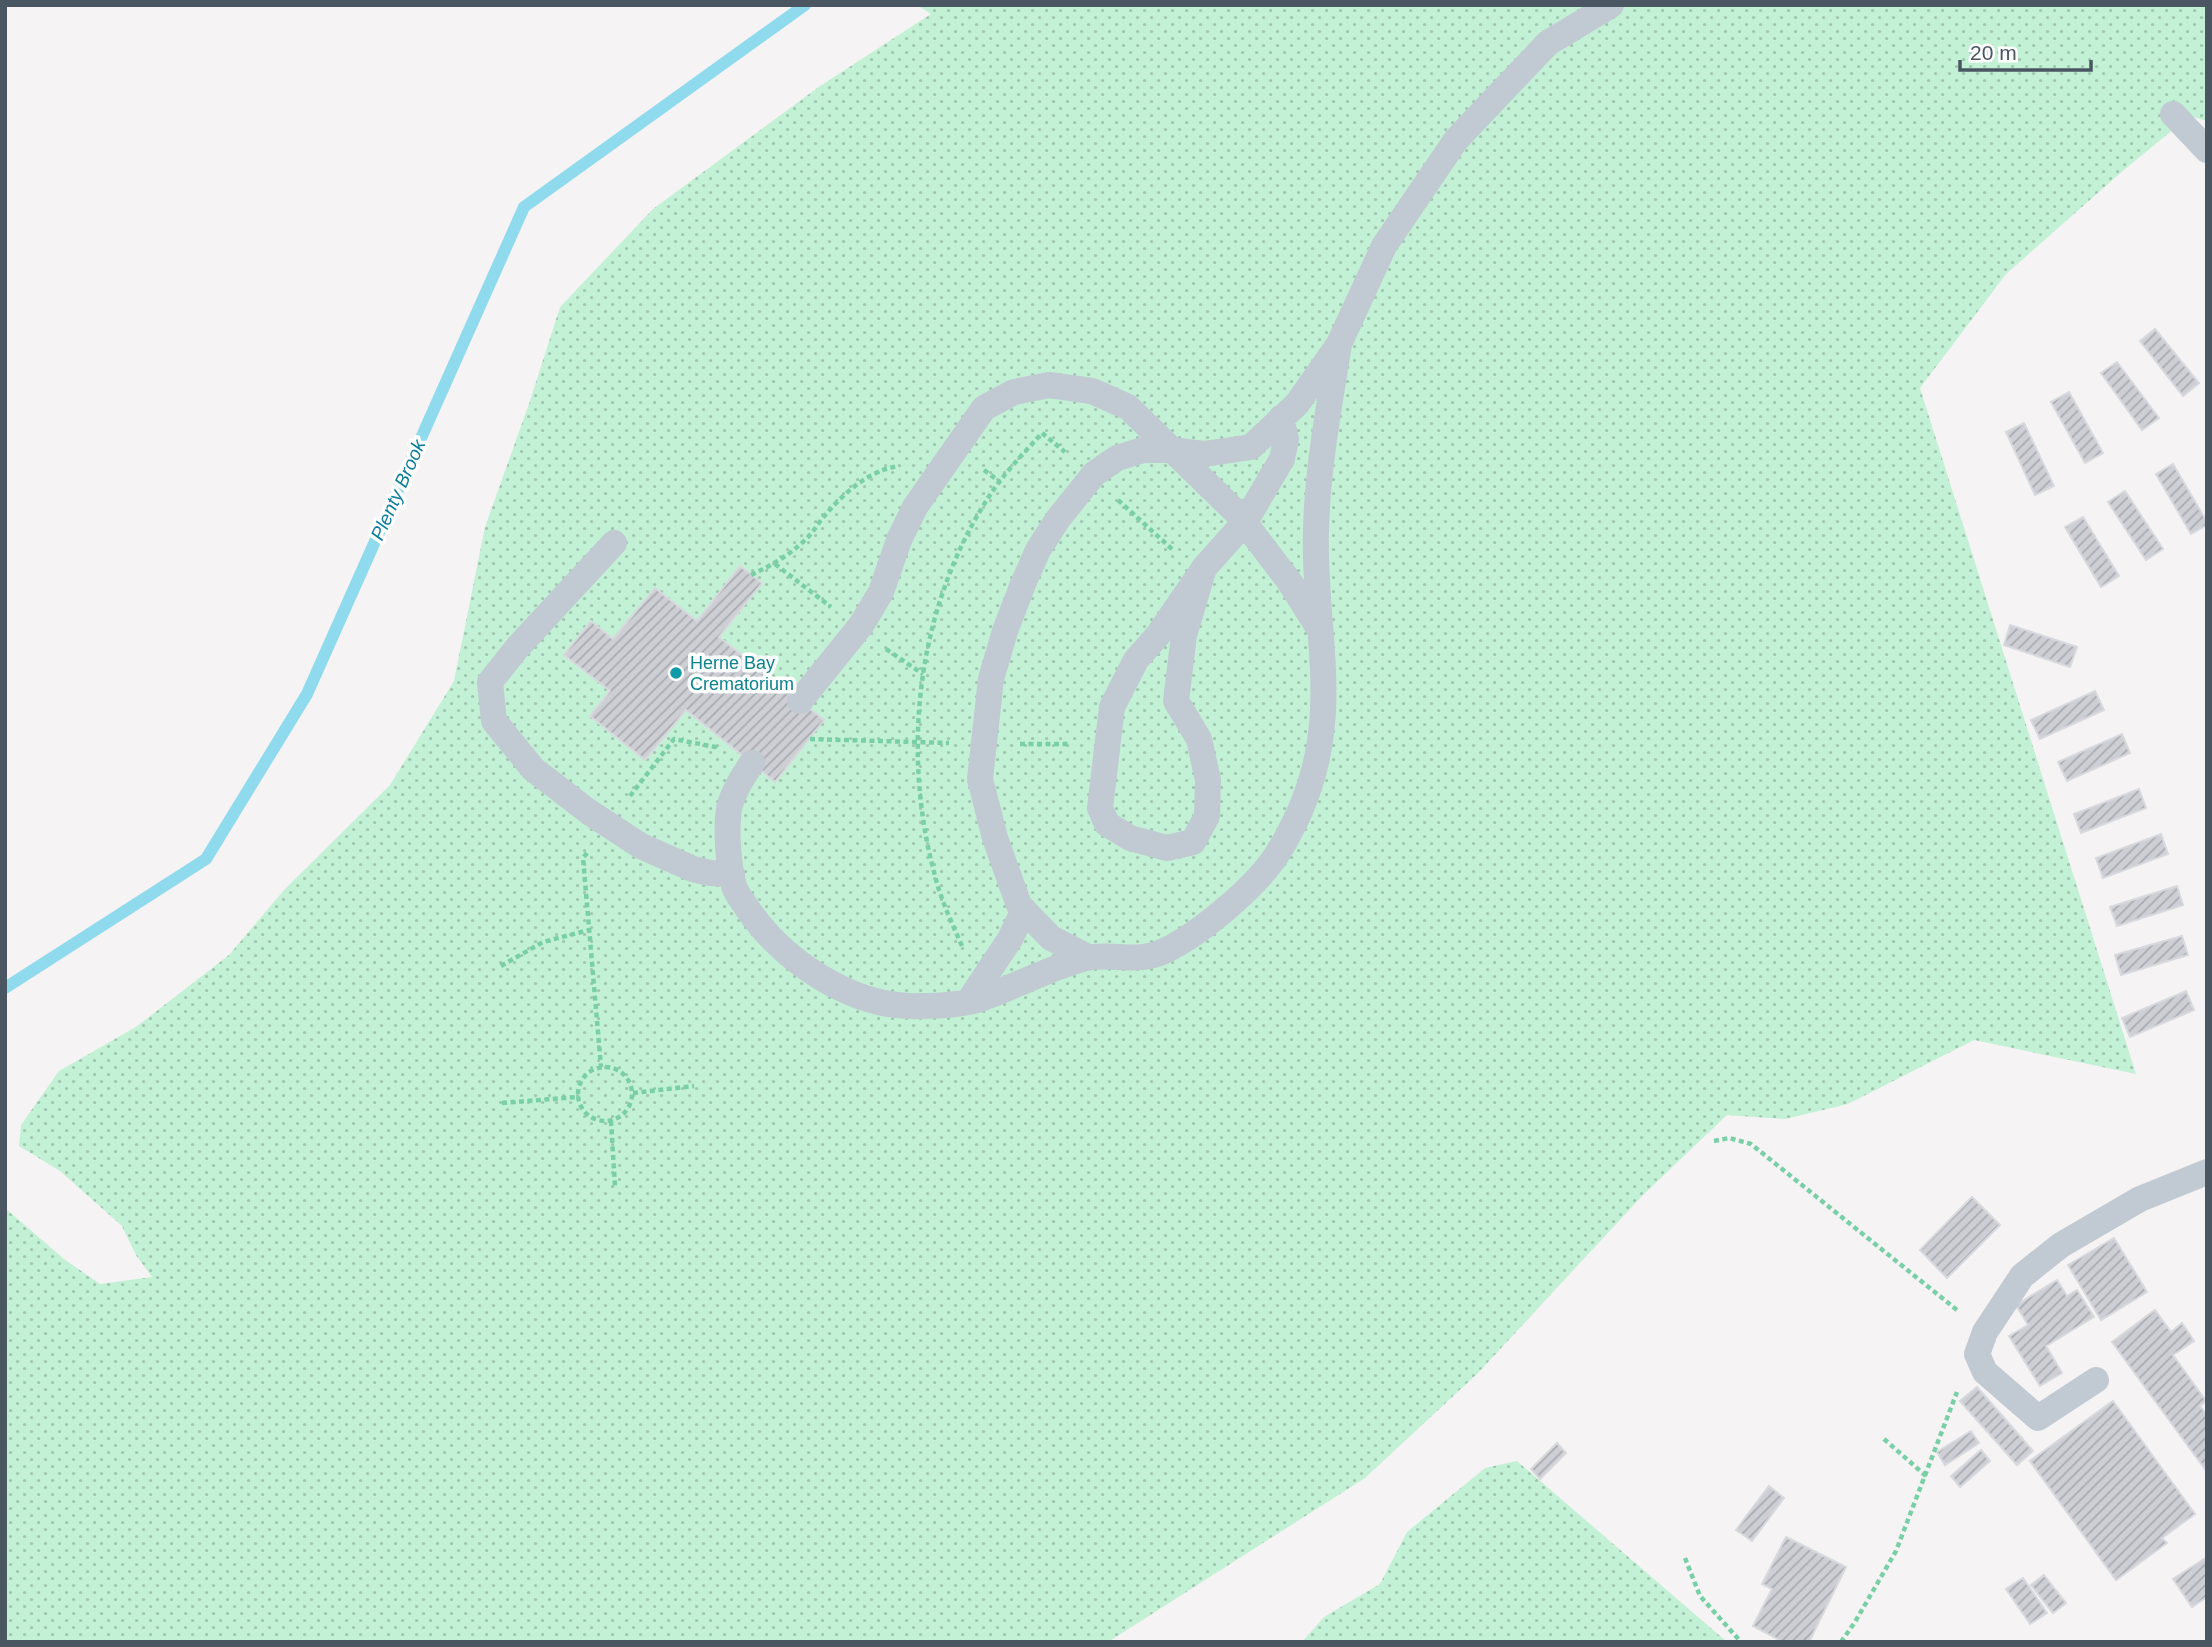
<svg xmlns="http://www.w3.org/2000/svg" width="2212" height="1647" font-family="Arial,sans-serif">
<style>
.grass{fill:url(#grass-dots)}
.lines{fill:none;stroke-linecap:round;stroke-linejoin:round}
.stream{stroke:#90daee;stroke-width:12}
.building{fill:url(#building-hatch);stroke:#d7d9de;stroke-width:2}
.path{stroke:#7ad0a6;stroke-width:4.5;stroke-dasharray:5 3.5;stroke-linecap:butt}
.service{stroke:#c1cad2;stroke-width:26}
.culture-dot{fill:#0f9aa8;stroke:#fff;stroke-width:2.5}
.labels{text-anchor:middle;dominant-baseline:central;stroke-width:7;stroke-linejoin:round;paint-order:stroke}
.culture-label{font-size:18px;fill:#0d838f;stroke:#fff;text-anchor:start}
.water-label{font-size:19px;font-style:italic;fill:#0c7c9b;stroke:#fff}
</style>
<defs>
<pattern id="grass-dots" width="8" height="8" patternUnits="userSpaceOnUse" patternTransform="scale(1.75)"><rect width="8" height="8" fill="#c3f1d5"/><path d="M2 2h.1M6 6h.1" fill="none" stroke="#a0c6b0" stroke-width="1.8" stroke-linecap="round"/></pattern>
<pattern id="building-hatch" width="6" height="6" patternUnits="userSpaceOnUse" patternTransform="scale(1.75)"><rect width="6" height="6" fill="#cdcfd5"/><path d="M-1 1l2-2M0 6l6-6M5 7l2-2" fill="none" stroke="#a8abb0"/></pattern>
</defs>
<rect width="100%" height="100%" fill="#f5f3f3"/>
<!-- grass -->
<path class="grass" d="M917 5H2207V121L2190 116 2125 169 2006 274 1920 388 2136 1074 1974 1040 1848 1104 1785 1119 1727 1115 1643 1195 1478 1373 1365 1478 1108 1642H5V1208L64 1259 100 1284 152 1277 136 1255 122 1226 60 1171 19 1146 21 1125 59 1071 136 1027 229 955 284 890 390 785 454 681 485 527 530 401 560 307 653 209 820 86 931 14Z
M1517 1461 1727 1642H1302L1324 1617 1380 1584 1407 1532 1485 1468Z"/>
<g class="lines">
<!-- stream -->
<path class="stream" d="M5 988 206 859 307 694 524 207 805 5"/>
</g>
<!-- building -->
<path class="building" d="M2155 329 2199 383 2183 396 2140 341Z
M2117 362 2159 418 2142 430 2101 373Z
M2069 392 2103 453 2085 463 2051 402Z
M2024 423 2054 486 2035 495 2006 432Z
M2173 464 2207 522V525L2191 534 2156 474Z
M2125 491 2163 549 2146 560 2108 502Z
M2083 517 2119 576 2101 587 2065 527Z
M740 566 762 583 719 637 824 720 775 782 686 710 645 760 590 716 610 691 564 655 591 621 613 639 655 588 697 621Z
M2010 625 2077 647 2070 667 2004 645Z
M2095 691 2104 710 2040 739 2031 720Z
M2122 734 2130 753 2067 781 2058 762Z
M2139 789 2146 808 2081 833 2074 814Z
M2161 834 2168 854 2103 878 2096 858Z
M2177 886 2183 905 2117 926 2110 907Z
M2182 936 2188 955 2121 975 2115 955Z
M2186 991 2194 1010 2130 1037 2122 1018Z
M1972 1197 2000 1225 1947 1278 1920 1250Z
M2114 1238 2147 1292 2101 1320 2068 1265Z
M2057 1280 2067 1296 2077 1290 2094 1317 2046 1346 2062 1373 2040 1386 2009 1336 2028 1325 2016 1305Z
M2155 1310 2171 1332 2182 1323 2194 1341 2173 1355 2206 1401 2200 1406 2207 1415V1472L2112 1342Z
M1977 1387 2033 1451 2017 1465 1960 1401Z
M2113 1401 2195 1514 2162 1538 2167 1543 2116 1580 2030 1461Z
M1971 1431 1979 1443 1945 1465 1937 1452Z
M1557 1443 1566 1453 1540 1479 1531 1469Z
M1981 1450 1990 1461 1960 1487 1951 1476Z
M1769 1486 1784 1498 1752 1541 1736 1530Z
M1786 1537 1846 1567 1809 1642H1783L1753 1626 1772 1589 1762 1584Z
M2207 1557V1597L2192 1607 2173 1579Z
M2044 1575 2066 1603 2053 1613 2031 1585Z
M2023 1578 2047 1613 2030 1624 2006 1589Z"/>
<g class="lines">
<!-- path -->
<path class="path" d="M984 470 1000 482
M1118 500 1173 550
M775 564 831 607
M751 575C772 565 790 555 806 539 814 532 819 521 827 513 845 492 870 470 899 466
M886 649 923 674
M810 739 949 743
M1020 744H1071
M630 796 674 739 715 747 718 745
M587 853 583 858 601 1067
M962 946C951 921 940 898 934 872 900 744 919 599 994 489 1008 469 1026 451 1042 433L1065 452
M501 966 543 942 589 930
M578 1094a27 27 0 1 1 54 0a27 27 0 1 1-54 0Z
M633 1093 694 1086
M502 1103 577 1097
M611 1121 615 1186
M1714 1141 1729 1138 1751 1144 1957 1310
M1884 1439 1926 1476
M1685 1558 1700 1596 1741 1642
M1841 1642 1855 1622 1896 1551 1957 1392"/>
<!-- service -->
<path class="service" d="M2173 114 2207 150
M1339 344 1384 246 1456 140 1548 43 1611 5
M614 543 517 648 490 682 494 721 533 769 589 812 641 846 693 869 710 873 732 874
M1204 568 1158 635 1136 660 1112 707 1100 808 1107 824 1130 838 1167 848 1193 842 1207 816 1208 780 1199 739 1176 701 1184 635 1204 568 1245 522 1282 459 1286 439 1281 418
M800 701 862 624 881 592 899 540 915 507 984 408 1014 392 1049 385 1092 391 1128 407 1238 514 1289 581 1320 630
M752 763C743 776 732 793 729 809 726 829 728 866 734 886 736 894 743 901 747 908 783 961 853 1009 920 1006 938 1006 960 1005 977 1000 1013 988 1051 967 1086 958 1109 953 1134 962 1157 954 1194 940 1259 885 1279 851 1287 839 1294 824 1300 811 1339 721 1318 649 1316 556 1314 485 1328 414 1339 344L1297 404 1251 447 1204 454 1171 450H1143L1117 458 1094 474 1058 519 1038 550 1023 584 1005 631 991 679 980 779 995 838 1019 905 1051 938 1088 957
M969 1001 1010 939 1024 910
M2096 1380 2038 1418 1985 1372 1977 1354 1985 1332 2022 1276 2061 1245 2140 1199 2207 1172"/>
</g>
<!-- markers -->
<circle class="culture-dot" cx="676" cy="673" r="7"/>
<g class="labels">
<!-- culture labels -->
<g class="culture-label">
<text x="690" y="663">Herne Bay<tspan x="690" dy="21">Crematorium</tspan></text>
</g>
<!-- water labels -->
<g class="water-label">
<text transform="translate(398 490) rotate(-66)">Plenty Brook</text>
</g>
</g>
<!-- border -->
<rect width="2212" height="1647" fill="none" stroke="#4a5661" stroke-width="14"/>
<!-- scale -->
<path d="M1960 60v10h131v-10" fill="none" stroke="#4a5661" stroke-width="3.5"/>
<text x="1970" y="60" font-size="21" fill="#4a5661" stroke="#ffffff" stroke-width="5" paint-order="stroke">20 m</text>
</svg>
